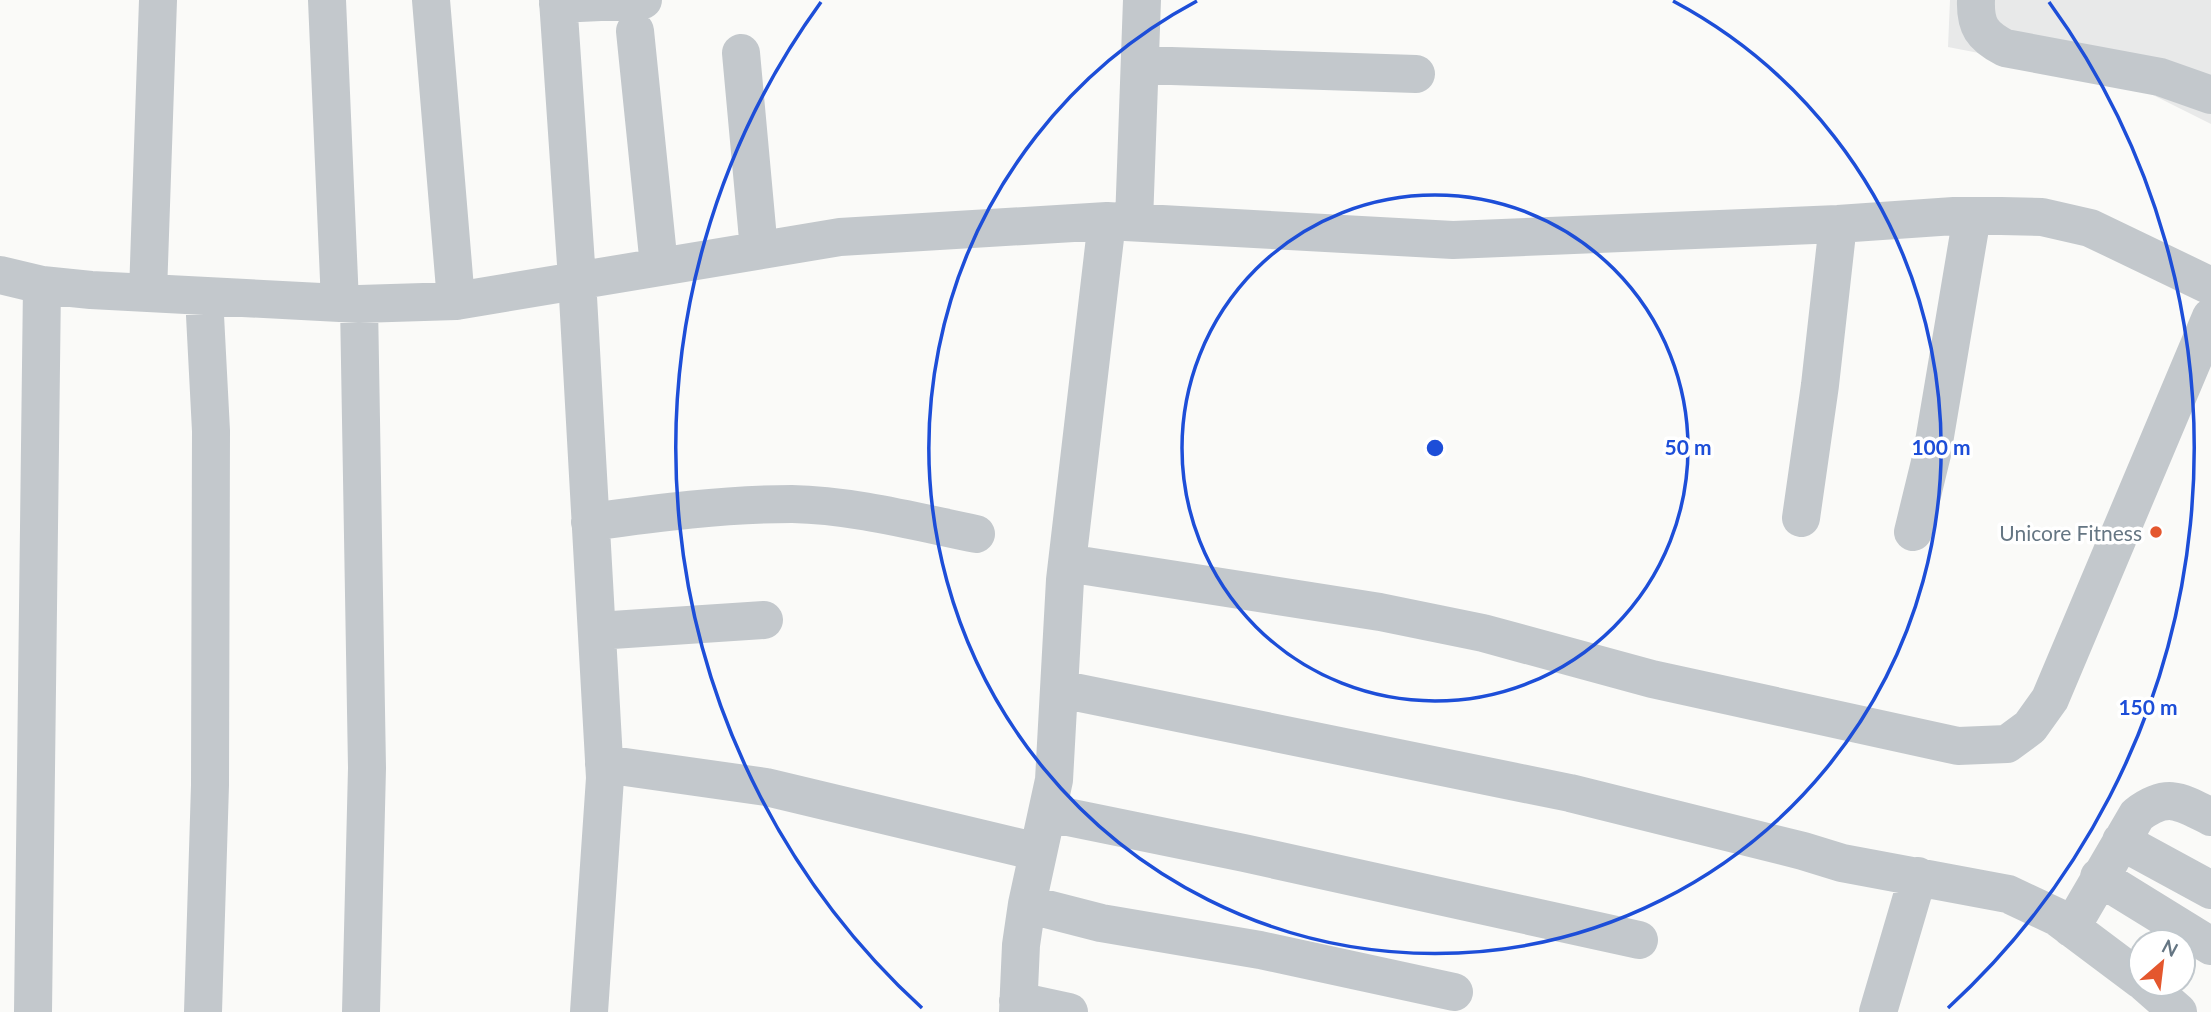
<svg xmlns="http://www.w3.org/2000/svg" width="2211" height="1012" font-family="Lato,sans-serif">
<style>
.built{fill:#e8e9e9}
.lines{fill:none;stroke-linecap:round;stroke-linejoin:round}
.minor{stroke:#c3c8cc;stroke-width:38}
.ring{fill:none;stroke:#1d4ed8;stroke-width:3.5}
.poi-dot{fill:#e4572e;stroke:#fff;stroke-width:2.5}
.labels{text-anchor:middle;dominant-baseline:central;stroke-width:7;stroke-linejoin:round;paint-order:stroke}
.poi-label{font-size:21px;fill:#657683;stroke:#fff;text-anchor:end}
.centre{fill:#1d4ed8;stroke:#fff;stroke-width:3.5}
.ring-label{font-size:21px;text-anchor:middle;font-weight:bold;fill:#1d4ed8;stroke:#fff;stroke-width:7;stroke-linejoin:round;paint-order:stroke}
</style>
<rect width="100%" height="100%" fill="#fafaf8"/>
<!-- built -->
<path class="built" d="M1950 0H2211V124L2127 82 1948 47Z"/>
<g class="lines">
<!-- minor -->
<path class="minor" d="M327 0 340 303
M431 0 456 301
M558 0 577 279 605 778 589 1012
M1976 0C1975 26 1982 36 2005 48L2160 77 2211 95
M558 4 643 0
M635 31 659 266
M741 53 759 250
M1140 65 1416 74
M1134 222 1142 0
M0 275 42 285 91 290 359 304 456 301 840 237 1107 221 1453 240 1838 224 1954 216H2001L2042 217 2090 228 2211 286
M148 293 158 0
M359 304 367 768 361 1012
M1801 518 1820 385 1838 224
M590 522C657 513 724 504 792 504 852 505 917 522 976 534
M1913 532 1932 454 1972 216
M1067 563 1380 612 1483 633 1652 679 1958 746 2007 744 2030 727 2050 699 2211 317
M597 631 764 620
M1060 689 1570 793 1803 851 1842 863 2008 894 2057 917 2141 980
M604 764 766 787 1038 852
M1048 813 1244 853 1639 940
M2121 841 2211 890
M2099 877 2211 946
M1027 904 1101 923 1260 950 1454 992
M2071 928 2137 815C2167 792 2180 801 2211 817
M2146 984 2178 1012
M1018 1001 1069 1012
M33 1012 42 285
M203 1012 210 785 211 431 204 296
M1018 1012 1021 945 1027 904 1054 780 1065 580 1107 221
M1878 1012 1918 876"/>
</g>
<!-- distance rings -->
<g class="ring">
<circle cx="1435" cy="448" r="253"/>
<path d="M1673 1A506 506 0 1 1 1197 1"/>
<path d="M922 1008A759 759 0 0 1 821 2M2049 2A759 759 0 0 1 1948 1008"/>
</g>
<!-- markers -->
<circle class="poi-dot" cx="2156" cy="532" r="7"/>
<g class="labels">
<!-- poi labels -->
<g class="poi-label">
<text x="2142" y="532">Unicore Fitness</text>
</g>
</g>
<circle cx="1435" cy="448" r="10" class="centre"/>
<g class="ring-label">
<text x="1688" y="455">50 m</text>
<text x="1941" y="455">100 m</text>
<text x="2148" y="715">150 m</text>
</g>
<!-- north arrow -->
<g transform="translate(2162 963) rotate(28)"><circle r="33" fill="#ffffff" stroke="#c1c8cd" stroke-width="2"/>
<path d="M0-5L12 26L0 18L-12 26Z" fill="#e4572e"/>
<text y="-10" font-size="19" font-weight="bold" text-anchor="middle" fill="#657683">N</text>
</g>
</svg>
